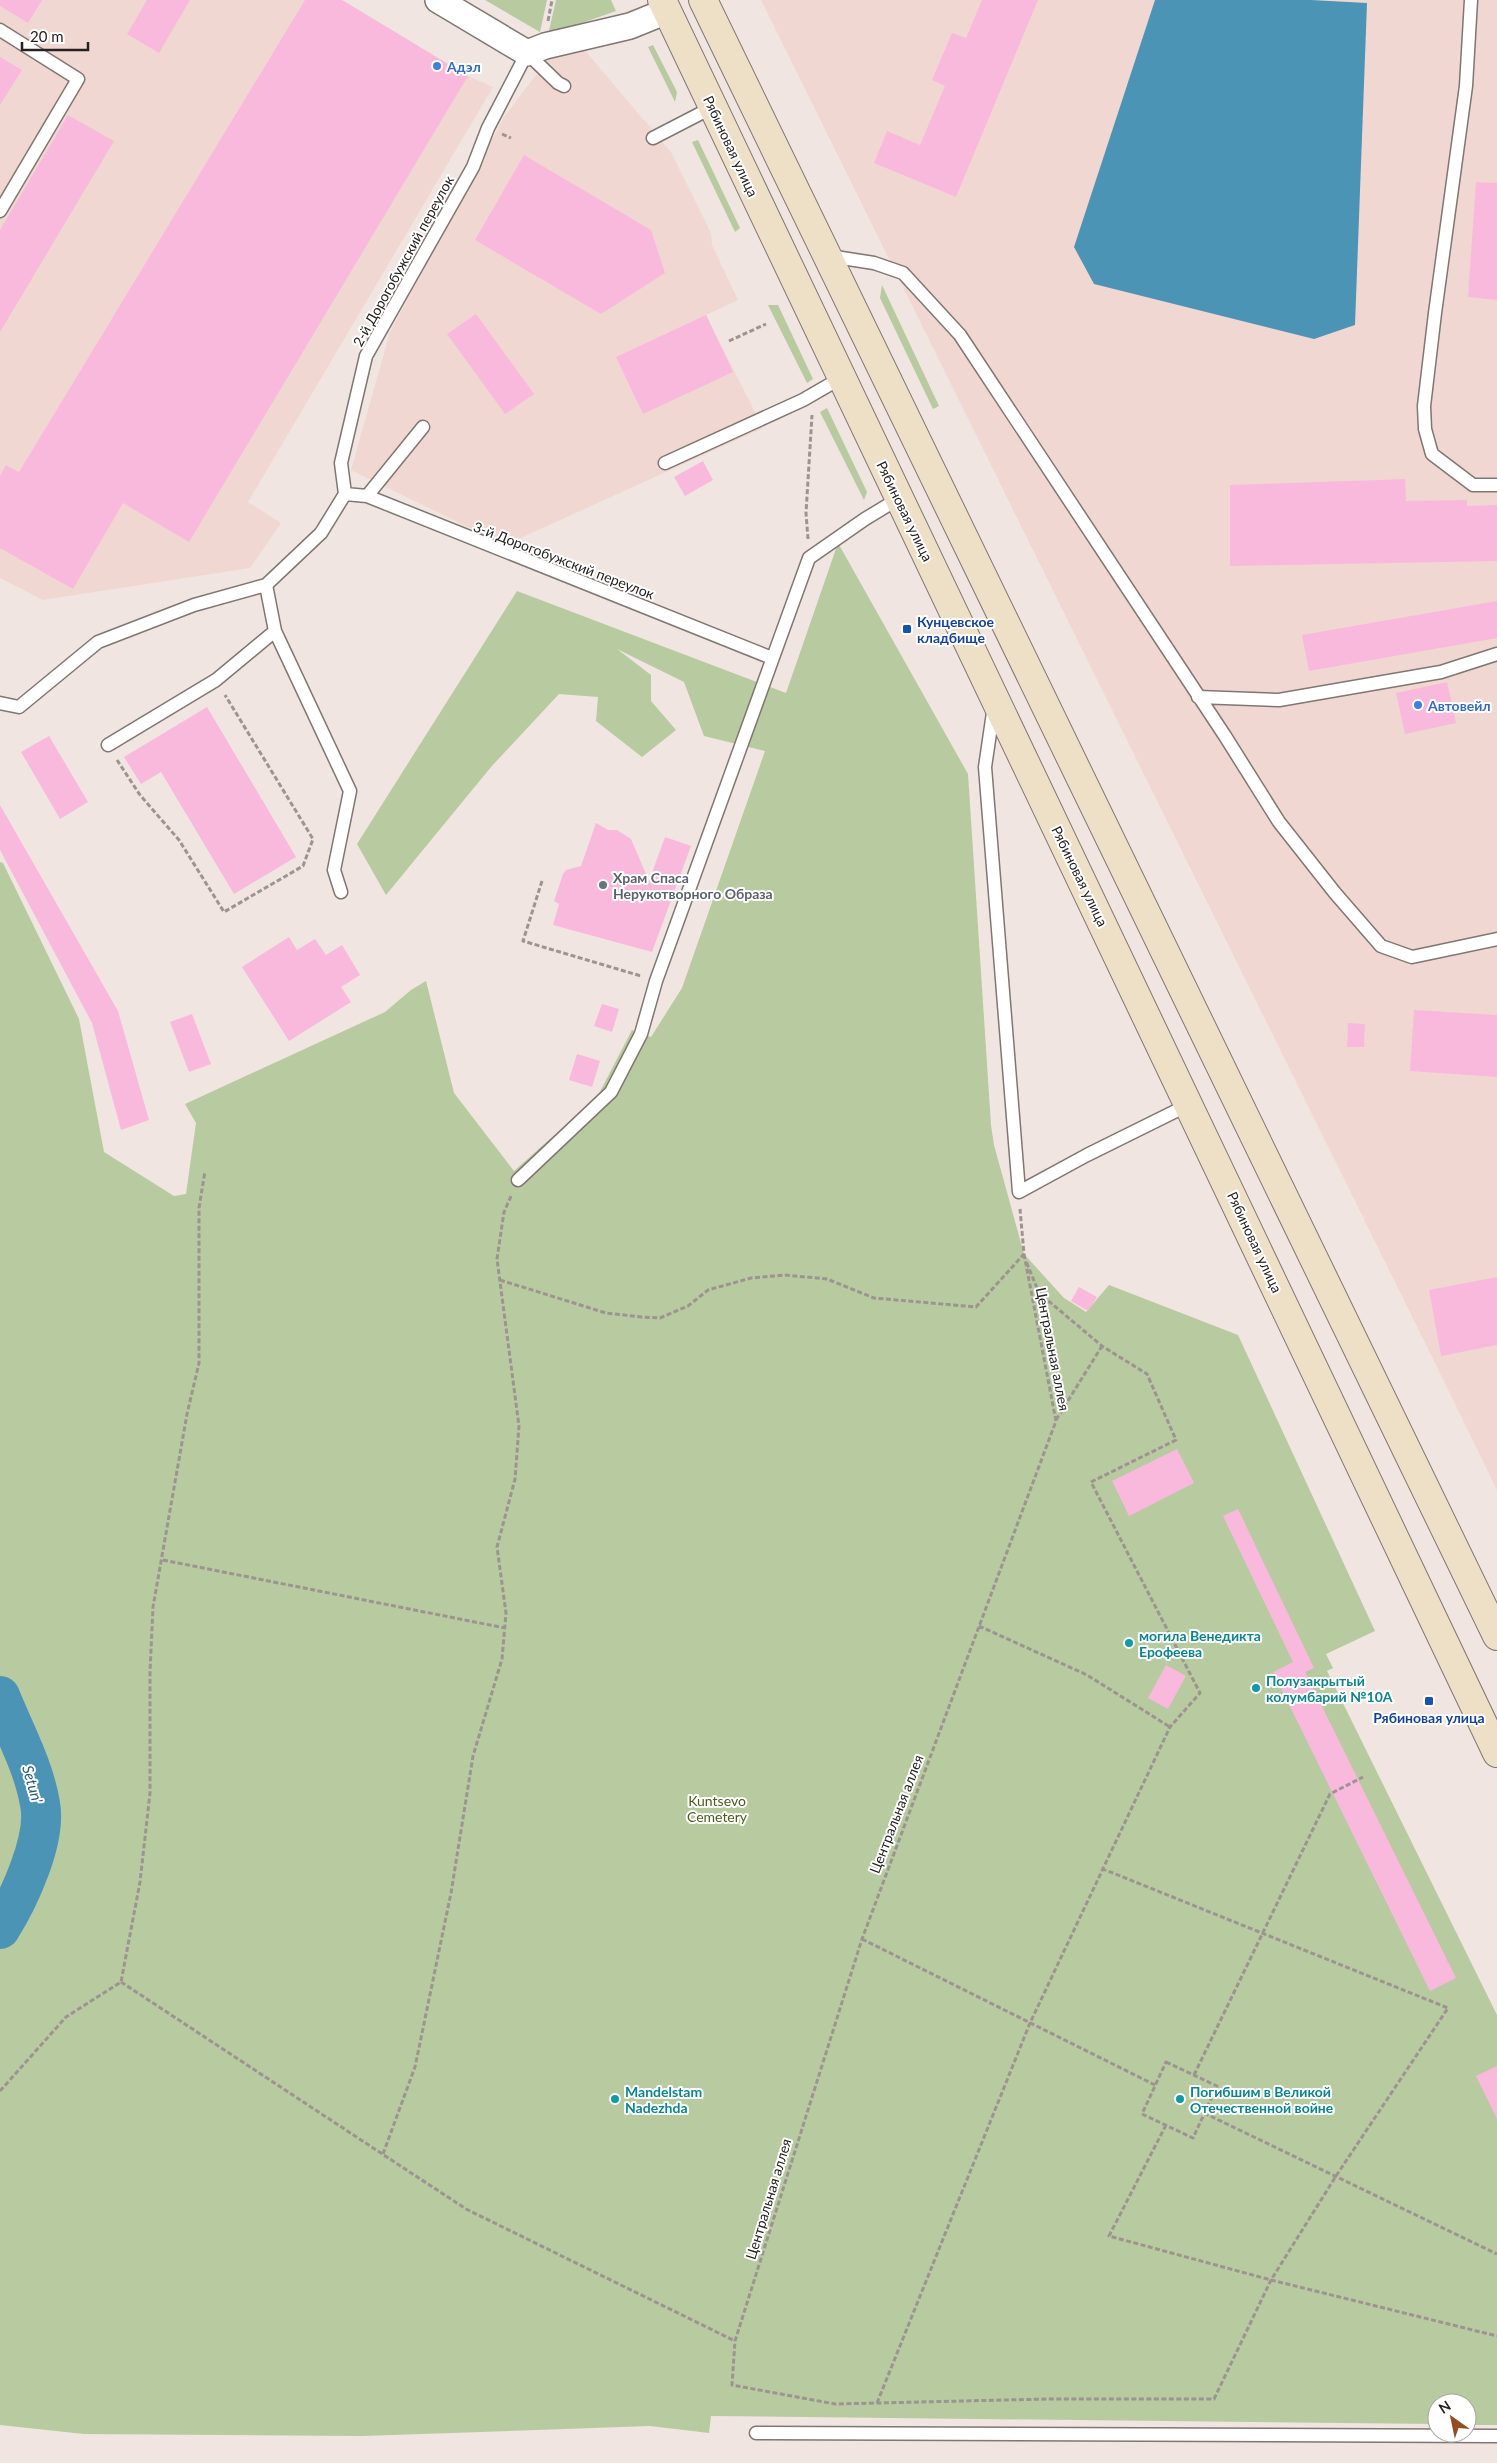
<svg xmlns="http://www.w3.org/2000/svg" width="1497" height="2463" font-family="Lato,sans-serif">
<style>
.industrial{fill:#f1d7d2}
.green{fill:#b8ca9f}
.water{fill:#4c94b5}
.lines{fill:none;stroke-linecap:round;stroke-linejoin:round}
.river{stroke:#4c94b5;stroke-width:40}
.building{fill:#f9b9dc}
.lane-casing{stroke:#807672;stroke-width:15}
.street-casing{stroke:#807672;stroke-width:28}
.secondary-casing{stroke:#807672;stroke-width:30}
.path{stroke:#9d9491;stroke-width:3;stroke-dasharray:5 2.5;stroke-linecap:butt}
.lane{stroke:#fff;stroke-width:12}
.street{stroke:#fff;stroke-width:25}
.secondary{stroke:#eee0c7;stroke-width:28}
.shop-dot{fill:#3f7fe0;stroke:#fff;stroke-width:2}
.transit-dot{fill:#1a4fb4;stroke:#fff;stroke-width:2}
.worship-dot{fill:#6b7280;stroke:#fff;stroke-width:2}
.culture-dot{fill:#0f9aa8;stroke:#fff;stroke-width:2}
.labels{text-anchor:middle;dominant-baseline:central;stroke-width:4;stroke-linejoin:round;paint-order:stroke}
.shop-label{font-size:14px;font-weight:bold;fill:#366cbe;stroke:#fff;text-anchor:start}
.street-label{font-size:14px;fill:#252120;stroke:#fff}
.transit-label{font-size:14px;font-weight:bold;fill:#164399;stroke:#fff;text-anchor:start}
.worship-label{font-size:14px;font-weight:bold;fill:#5b616d;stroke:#fff;text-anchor:start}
.culture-label{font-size:14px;font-weight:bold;fill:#0d838f;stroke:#fff;text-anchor:start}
.park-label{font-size:14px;fill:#475d1d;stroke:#fff}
.water-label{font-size:15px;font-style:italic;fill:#225a72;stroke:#fff}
</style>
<rect width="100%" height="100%" fill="#f0e5e0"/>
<!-- industrial -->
<path class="industrial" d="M0 0H342L468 76 493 87 248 502 281 523 250 568 43 600 0 578Z
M761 0H1497V1490L1438 1369Z
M582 47 671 152 711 233 712 245 738 300 706 315 763 428 505 545 351 470 390 332 504 117 551 55Z"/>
<!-- green -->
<path class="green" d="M485 0H547L540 32Z
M556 0H611L616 11 548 35Z
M653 45 677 92 675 102 648 47Z
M698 140 740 228 735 232 692 142Z
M882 285 939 406 933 409 880 298Z
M768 305H778L813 379 807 383Z
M827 408 867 492 864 500 820 412Z
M838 543 968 774 991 1125 994 1145 1024 1254 1064 1298 1086 1312 1109 1285 1238 1335 1375 1631 1326 1654 1333 1668 1327 1671 1497 2015V2425H1467V2403H1437V2424L711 2416 709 2433 650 2426 363 2436 84 2434 0 2425V862L3 863 79 1019 104 1152 174 1196 186 1194 196 1123 185 1104 385 1012 411 990 426 981 454 1093 514 1171 551 1138 593 1105 632 1030 651 1037 682 988 765 751 704 736 684 682 617 649 651 675V701L676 730 642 757 596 721 598 697 559 694 491 767 386 895 357 844 517 591 786 693Z"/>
<!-- water -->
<path class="water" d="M1155 0H1311L1367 3 1355 325 1314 339 1094 284 1074 247Z"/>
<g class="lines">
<!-- river -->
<path class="river" d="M0 1696C14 1731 34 1767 40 1804 47 1839 19 1899 0 1929"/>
</g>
<!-- building -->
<path class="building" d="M0 0H42L28 23 0 6Z
M147 0H190L159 53 127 34Z
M305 0H342L468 76 189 542 123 503 73 589 0 548V476L6 465 19 472Z
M982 0H1038L956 197 874 163 887 131 920 145 945 86 932 80 952 33 966 38Z
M0 57 22 70 0 105Z
M68 115 114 141 0 332V230Z
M524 155 651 230 665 273 601 314 475 240Z
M1476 182 1497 183V300L1468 297Z
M476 314 534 394 505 414 447 334Z
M706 315 733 372 643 414 616 357Z
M703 461 713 480 685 496 674 477Z
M1405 479 1406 501 1467 500V506L1497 505V561L1230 566V485Z
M1497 601V638L1309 671 1302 635Z
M1447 682 1456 723 1405 734 1396 693Z
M207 707 296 857 234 894 161 772 141 784 124 757Z
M49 736 88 802 60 819 21 752Z
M0 805 118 1011 149 1120 121 1130 92 1023 0 850Z
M596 823 608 830H617L631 839 649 881 665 837 691 846 652 952 553 925 559 904 554 901 563 874 566 870 581 866Z
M289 937 297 950 315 939 326 955 342 945 360 975 341 987 351 1002 289 1041 242 967Z
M602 1004 619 1009 612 1032 594 1026Z
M1414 1010 1497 1015V1077L1410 1071Z
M192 1014 211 1064 189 1072 170 1022Z
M1348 1023 1365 1024 1364 1047H1347Z
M577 1054 600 1061 592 1087 569 1080Z
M1497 1277V1345L1441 1356 1429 1290Z
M1079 1287 1097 1297 1088 1311 1071 1301Z
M1177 1449 1194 1483 1129 1516 1112 1481Z
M1238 1509 1314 1668 1305 1672 1456 1978 1430 1991 1273 1672 1293 1662 1223 1516Z
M1166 1665 1186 1676 1168 1709 1148 1698Z
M1497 2066V2119L1476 2076Z"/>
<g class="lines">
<defs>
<path id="lane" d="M1471 0 1466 86 1435 313 1424 406 1425 429 1432 454 1473 485H1497
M0 30 78 79 0 211
M653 138 713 107
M829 256 874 263 903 273 960 335 1225 736 1279 822 1335 893 1381 946 1412 957 1497 939
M665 463 803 400 841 378
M345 494 367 496 772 658
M367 496 423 427
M266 585 275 631 350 791 334 870 341 892
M1198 697 1279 700 1441 672 1497 654
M0 703 19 707 98 642 194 605 266 585 321 533 345 494 341 463 366 356 473 167 488 128 527 53 558 83 564 86
M994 706 985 767 1019 1192 1087 1155 1190 1104
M108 745 216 680 275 631
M518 1180 611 1092 641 1034 656 981 809 558 865 519 898 499
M756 2433 1497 2436"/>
<path id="street" d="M438 0 527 53 545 46 630 26 667 11"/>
<path id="secondary" d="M662 0 1497 1753
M703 0 1497 1636"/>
</defs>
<!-- lane casing -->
<use href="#lane" class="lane-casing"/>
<!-- street casing -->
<use href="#street" class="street-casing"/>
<!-- secondary casing -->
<use href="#secondary" class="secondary-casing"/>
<!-- path -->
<path class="path" d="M548 21 552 0
M502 134 511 138
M729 341 766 324
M808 539 806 513 812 415
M117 760 140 795 179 840 224 912 303 866 313 839 225 695
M542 881 523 941 641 976
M1024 1254 1056 1421 862 1939 735 2341 732 2385 835 2404 1048 2399H1214L1271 2280 1336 2176 1448 2008 1103 1869
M500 1280 606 1313 642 1317 660 1318 688 1306 708 1290 751 1278 785 1275 827 1279 874 1298 976 1307 1024 1254 1020 1209
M1056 1420 1102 1346
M163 1560 505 1628
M979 1626 1087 1675 1170 1727
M862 1939 1155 2085
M121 1982 466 2209 735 2341
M1166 2062 1217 2086 1193 2138 1142 2114Z
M1194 2075 1330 1794 1363 1777
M0 2091 66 2017 121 1982 140 1882 150 1793V1672L153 1607 187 1414 199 1363V1208L205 1171
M1204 2113 1497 2254
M1166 2125 1109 2236 1271 2280 1497 2336
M383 2154 415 2067 451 1893 473 1756 502 1659 506 1613 497 1547 515 1479 519 1426 497 1259 504 1212 512 1194
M877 2403 1030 2023 1170 1727 1200 1693 1091 1482 1176 1440 1147 1374 1102 1346 1039 1293 1026 1261"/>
<!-- lane -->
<use href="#lane" class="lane"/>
<!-- street -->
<use href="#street" class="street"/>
<!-- secondary -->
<use href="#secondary" class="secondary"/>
</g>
<!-- markers -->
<g class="shop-dot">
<circle cx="437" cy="66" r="5"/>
<circle cx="1418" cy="705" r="5"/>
</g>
<g class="transit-dot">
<rect x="902" y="624" width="10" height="10" rx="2.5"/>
<rect x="1424" y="1696" width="10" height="10" rx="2.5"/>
</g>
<circle class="worship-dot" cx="603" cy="885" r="5"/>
<g class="culture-dot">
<circle cx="1129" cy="1643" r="5"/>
<circle cx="1256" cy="1688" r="5"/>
<circle cx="615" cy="2099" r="5"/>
<circle cx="1180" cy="2099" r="5"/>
</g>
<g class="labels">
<!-- shop labels -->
<g class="shop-label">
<text x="447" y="66">Адэл</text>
<text x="1428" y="705">Автовейл</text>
</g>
<!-- street labels -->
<g class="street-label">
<text transform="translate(731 146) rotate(65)">Рябиновая улица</text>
<text transform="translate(403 261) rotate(-61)">2-й Дорогобужский переулок</text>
<text transform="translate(905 511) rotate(64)">Рябиновая улица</text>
<text transform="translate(564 560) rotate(21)">3-й Дорогобужский переулок</text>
<text transform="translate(1080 876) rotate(64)">Рябиновая улица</text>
<text transform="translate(1255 1242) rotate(65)">Рябиновая улица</text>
<text transform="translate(1053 1349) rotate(79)">Центральная аллея</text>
<text transform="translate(896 1814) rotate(-69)">Центральная аллея</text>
<text transform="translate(768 2199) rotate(-73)">Центральная аллея</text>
</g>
<!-- transit labels -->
<g class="transit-label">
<text x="917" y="621">Кунцевское<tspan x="917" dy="16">кладбище</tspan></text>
<text x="1429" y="1717" text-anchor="middle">Рябиновая улица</text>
</g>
<!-- worship labels -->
<g class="worship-label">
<text x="613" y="877">Храм Спаса<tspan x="613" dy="16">Нерукотворного Образа</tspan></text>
</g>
<!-- culture labels -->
<g class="culture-label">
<text x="1139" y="1635">могила Венедикта<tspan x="1139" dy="16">Ерофеева</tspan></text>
<text x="1266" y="1680">Полузакрытый<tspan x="1266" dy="16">колумбарий №10А</tspan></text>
<text x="625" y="2091">Mandelstam<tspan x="625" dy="16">Nadezhda</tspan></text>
<text x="1190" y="2091">Погибшим в Великой<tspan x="1190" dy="16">Отечественной войне</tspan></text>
</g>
<!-- park labels -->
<g class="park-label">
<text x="717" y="1800">Kuntsevo<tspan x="717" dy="16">Cemetery</tspan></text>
</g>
<!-- water labels -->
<g class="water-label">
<text transform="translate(33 1784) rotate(74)">Setun'</text>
</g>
</g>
<!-- north arrow -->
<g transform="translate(1452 2418) rotate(327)"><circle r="24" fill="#ffffff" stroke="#a8a6a6"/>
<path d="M0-4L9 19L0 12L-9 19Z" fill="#924e22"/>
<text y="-8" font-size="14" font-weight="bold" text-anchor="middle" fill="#252120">N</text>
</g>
<!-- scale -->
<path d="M22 42v8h66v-8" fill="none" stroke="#252120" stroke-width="2.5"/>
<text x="30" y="42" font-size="15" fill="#252120" stroke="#ffffff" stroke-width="4" paint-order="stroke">20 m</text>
</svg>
